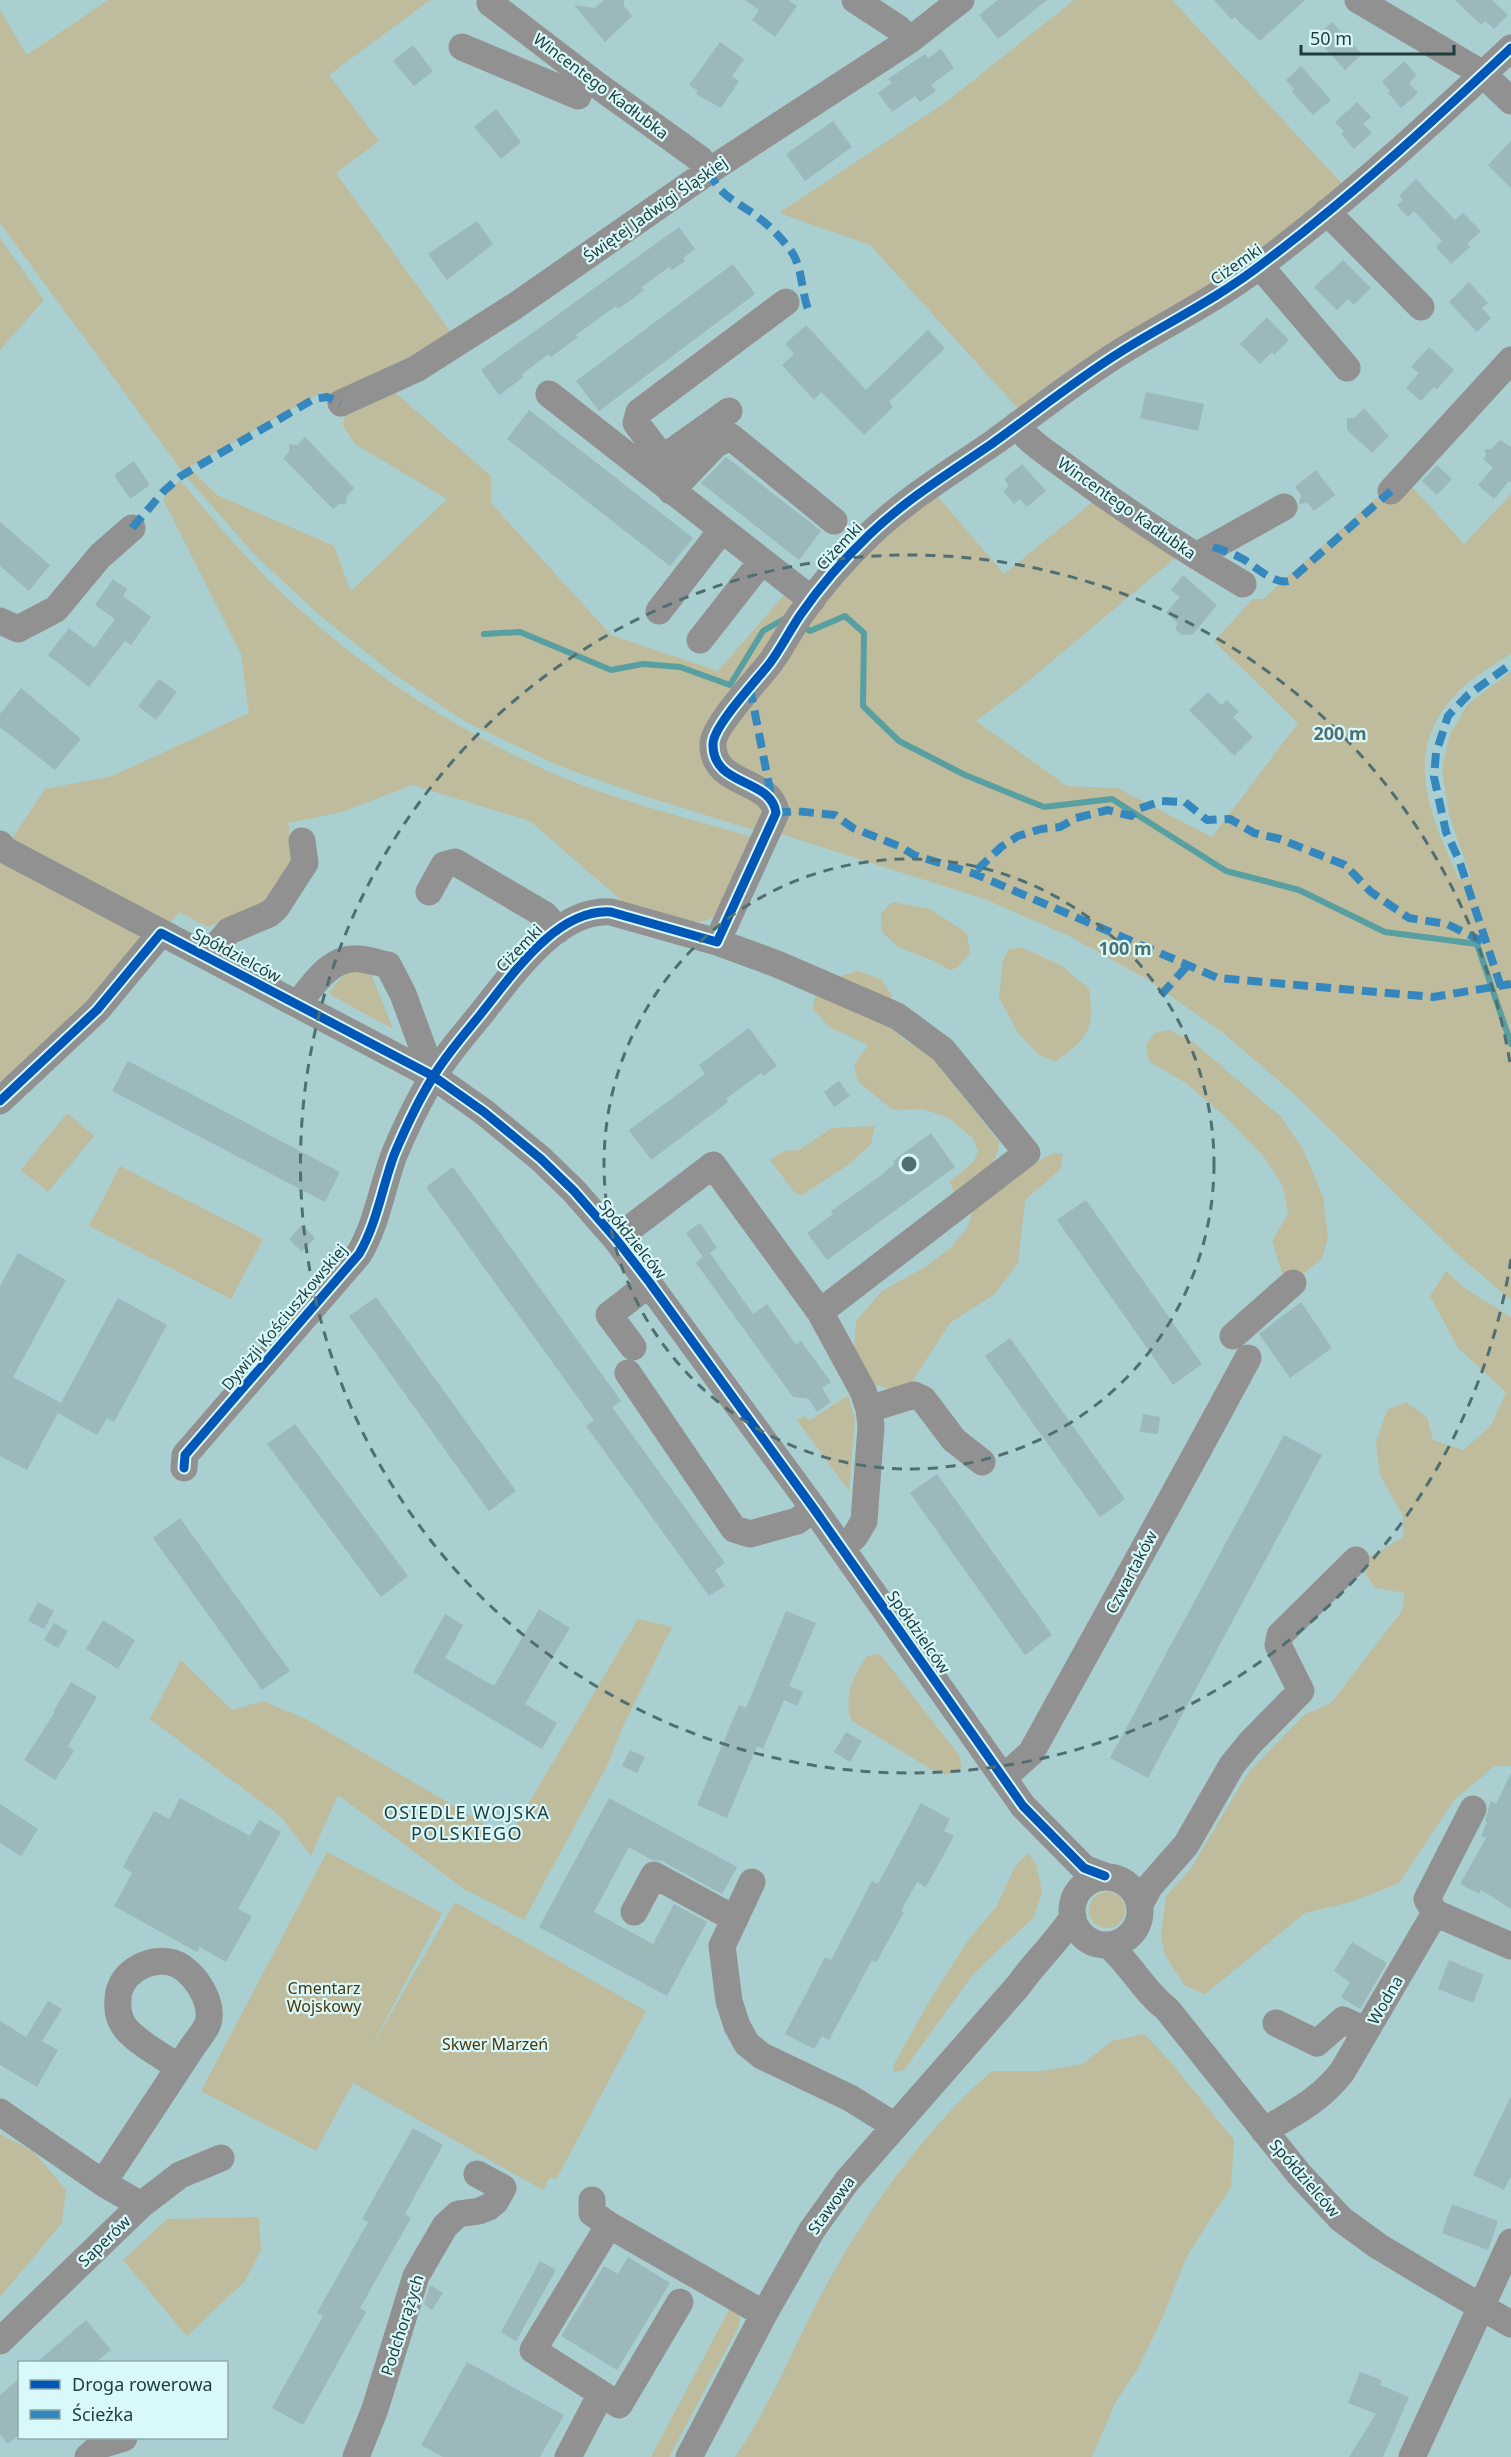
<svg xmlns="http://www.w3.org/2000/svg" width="1511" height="2457" font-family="'Noto Sans',sans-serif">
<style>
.green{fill:#bfbb9d}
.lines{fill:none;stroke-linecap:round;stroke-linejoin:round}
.stream{stroke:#579fa0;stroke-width:6}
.building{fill:#9bb8bb}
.minor{stroke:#929191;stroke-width:27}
.quiet{stroke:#3588be;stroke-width:8;stroke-dasharray:15 8;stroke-linecap:butt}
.cycleway-casing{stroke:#d8f8f9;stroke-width:13}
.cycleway{stroke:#0057b8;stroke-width:9}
.ring{fill:none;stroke:#506f70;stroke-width:3;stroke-dasharray:10 8}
.labels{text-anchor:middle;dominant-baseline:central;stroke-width:4.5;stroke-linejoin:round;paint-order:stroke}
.street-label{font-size:16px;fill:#1f3b3c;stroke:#d8f8f9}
.park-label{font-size:16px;fill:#4e360a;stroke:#d8f8f9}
.neighbourhood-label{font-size:18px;letter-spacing:1.5px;fill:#1f3b3c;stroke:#d8f8f9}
.centre{fill:#506f70;stroke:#d8f8f9;stroke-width:3}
.ring-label{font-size:18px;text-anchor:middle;font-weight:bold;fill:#506f70;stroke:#d8f8f9;stroke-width:4.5;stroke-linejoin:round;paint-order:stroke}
</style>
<rect width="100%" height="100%" fill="#aacfd0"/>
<!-- green -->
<path class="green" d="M108 0H430L329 75 379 141 336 173 455 338 330 395 322 392 182 471 0 223V10L27 55Z
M1074 0H1172L1345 187 1303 224 1022 413 870 245 779 213 946 102Z
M0 238 44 300 0 350Z
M390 388 491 476V503L611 635 718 671 786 593 794 599 797 611 710 732 765 807 760 832 638 794 557 765 466 722 391 672 317 613 252 552 186 476 193 471 217 495 334 546 351 591 447 499 355 444 343 426 347 406Z
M180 480C202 506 223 532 246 556 330 648 438 722 552 773 617 801 688 818 755 838L719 912 708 920 695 922 623 902 530 821 412 785 342 812 288 823 296 868 273 900 208 927 179 912 97 1010 0 1101V844L5 849 45 789 112 776 249 713 241 654 163 499Z
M1407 481 1464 544 1511 494V654C1493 665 1473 677 1458 692 1400 751 1430 815 1459 879L1471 878 1449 815 1442 769 1450 734 1468 704 1511 671V1300L1458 1255 1292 1092 1222 1032 1145 978 1067 935 987 900 778 833 725 758V733L821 599 932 490 1004 574 1100 496 1181 553 1020 688 976 721 1067 786 1117 788 1212 837 1298 723 1214 641 1253 599H1263L1376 498 1384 504Z
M892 902 930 909 967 933 970 953 957 968 949 970 934 961 898 947 881 931V914Z
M1021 947 1062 966 1089 989C1095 1030 1088 1038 1055 1062L1038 1054 1018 1033 999 997 1003 962 1008 950Z
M357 970 371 974 393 1029 329 994C337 981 342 974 357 970Z
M858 971 882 980 892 996 885 1021 902 1038 931 1056 999 1142C998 1166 976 1185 954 1192L950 1182 974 1161 978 1151 973 1138 947 1117 922 1109 893 1110 858 1082 854 1065 868 1045 829 1027 813 1009 816 993 837 977Z
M1169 1030 1193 1042 1280 1116 1303 1149 1323 1197 1328 1238 1322 1258 1303 1274 1282 1273 1272 1241 1288 1214 1283 1186 1264 1157 1229 1120 1186 1083 1149 1062 1146 1045 1155 1033Z
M67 1113 94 1136 48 1192 21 1170Z
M875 1126 871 1144 848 1165 802 1195 794 1192 770 1160 784 1151 799 1150 832 1128Z
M1053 1153 1063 1154 1060 1170 1025 1200 1018 1263 995 1294 950 1323 910 1385 896 1391 871 1383 854 1349 856 1321 882 1291 927 1266 951 1247 967 1228 974 1208 1033 1164Z
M120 1166 263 1239 231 1299 89 1226Z
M1446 1271 1464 1288 1511 1317V1766H1495L1455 1799 1399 1883 1351 1902 1305 1913 1205 1994 1184 1985 1165 1955 1161 1936 1166 1896 1190 1870 1248 1773 1304 1715 1331 1703 1402 1611 1405 1593 1376 1588 1365 1574 1370 1557 1403 1537V1516L1380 1475 1376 1443 1387 1410 1406 1402 1427 1417 1433 1440 1463 1450 1491 1426 1506 1392 1458 1348 1430 1296Z
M848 1395 855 1420 849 1491 797 1420 805 1416 809 1421Z
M638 1619 672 1627 624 1724 607 1766 524 1920 464 1889 338 1795 311 1856 280 1816 150 1719 181 1660 232 1710 263 1701 308 1720 508 1838Z
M880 1654 959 1755 962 1768 948 1775 934 1771 852 1721C842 1699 854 1674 867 1656Z
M327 1852 442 1913 366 2057 455 1902 646 2011 559 2174 555 2180 550 2177 543 2190 353 2083 316 2151 201 2091Z
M1028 1853 1036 1864 1042 1892 1034 1917 974 1973 904 2070 895 2072 893 2066 930 2000 969 1939 996 1907 1016 1865Z
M1089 1910a18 18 0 1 1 36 0a18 18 0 1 1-36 0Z
M1144 2034 1168 2059 1234 2140 1231 2187 1187 2256 1162 2319 1137 2370 1115 2403 1092 2457H735C773 2402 797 2338 829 2280 872 2204 927 2127 992 2071H1042L1083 2064 1112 2041Z
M0 2134 34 2152 66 2190 62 2223 0 2297Z
M259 2217 261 2250 245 2281 187 2336 123 2260 167 2219Z
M731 2306 736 2308 740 2318 738 2328 669 2457H651Z"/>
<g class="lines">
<!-- stream -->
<path class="stream" d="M800 625 810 631 845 616 864 633 863 706 899 741 965 775 1044 807 1112 799 1226 871 1299 890 1385 932 1477 944 1511 1044
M484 634 520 632 611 670 643 664 680 667 730 685 763 631 786 618"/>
</g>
<!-- building -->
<path class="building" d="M604 0H624V6L632 16 605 42 574 5 595 8Z
M745 0H788L797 6 775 37 752 20 759 10Z
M998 0H1047L998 39 979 15Z
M1214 0H1305L1260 41 1234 17 1232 20Z
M1455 0H1492L1508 15 1494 29 1485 21 1481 25Z
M1332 22 1362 54 1345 70 1323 46 1326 43 1318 35Z
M720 42 744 59 732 76 739 81 721 108 696 94 698 91 689 85Z
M413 45 433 71 414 86 393 61Z
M941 49 954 68 931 85 936 91 920 102 915 96 892 112 878 93 892 83 888 79 925 54 928 58Z
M1404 61 1417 75 1409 83 1418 93 1401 108 1388 93 1390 91 1382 82Z
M1301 66 1331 100 1313 115 1292 92 1294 89 1286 80Z
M1357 102 1371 117 1363 124 1372 133 1354 149 1341 134 1344 131 1335 122Z
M496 109 521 142 501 159 474 127Z
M833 121 852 147 805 181 786 154Z
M1511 141V188L1488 165Z
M1416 179 1455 220 1463 213 1481 231 1467 244 1470 247 1451 264 1436 247 1442 241 1414 211 1408 217 1397 205 1403 200 1399 196Z
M477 221 493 244 447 280 428 254Z
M679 227 695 249 683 258 685 261 672 270 669 267 642 287 644 290 631 300 618 309 616 306 576 335 578 337 551 357 549 354 522 374 524 377 499 395 481 370Z
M1343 260 1371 288 1354 305 1348 299 1337 310 1314 287Z
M733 264 755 294 599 411 576 381Z
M1469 282 1488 303 1482 308 1491 318 1477 332 1449 302Z
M1267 317 1289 340 1274 355 1272 352 1260 364 1240 344Z
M806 325 866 390 928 330 945 348 889 402 893 407 864 435 821 392 814 400 782 365 794 354 785 344Z
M1429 347 1454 370 1437 389 1434 387 1421 401 1406 388 1419 373 1411 367Z
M1146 392 1204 404 1198 431 1140 418Z
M1364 408 1389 436 1372 453 1347 430V418H1354Z
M529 410 693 538 670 566 507 439Z
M305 437 354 488 347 496 346 504H339L333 509 283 458 289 452V444L297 445Z
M1500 440 1511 447V483L1509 481 1494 499 1478 485 1493 468 1483 459 1486 456 1485 449H1491Z
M726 457 821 531 799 560 701 483Z
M134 461 150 485 130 499 114 475Z
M1022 464 1046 491 1027 507 1020 499 1014 504 1003 491 1009 486 1004 479Z
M1437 465 1452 479 1437 495 1422 481Z
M1316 470 1335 495 1314 511 1308 503 1299 504 1301 495 1295 487Z
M0 522 50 565 29 591 0 566Z
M1183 575 1217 605 1193 634 1182 635 1176 630 1177 622 1166 613 1180 597 1171 590Z
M113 579 127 589 123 596 151 617 131 645 125 641 89 687 48 655 69 628 94 648 115 619 95 605Z
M159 679 177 692 156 720 138 706Z
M21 688 81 739 55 770 0 727V714Z
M1208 692 1221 705 1227 700 1239 712 1233 717 1253 737 1234 756 1189 710Z
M749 1028 777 1066 763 1076 761 1073 726 1099 728 1102 651 1160 629 1130 705 1074 699 1065Z
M128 1061 340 1172 325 1202 112 1091Z
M839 1081 850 1096 834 1107 824 1092Z
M931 1133 955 1167 827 1260 807 1233 833 1214 831 1211 883 1174 895 1163 893 1161Z
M453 1167 621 1401 612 1407 725 1563 715 1570 725 1586 709 1596 586 1426 594 1420 426 1187Z
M1086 1200 1202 1364 1173 1385 1057 1220Z
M700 1223 717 1248 710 1253 753 1314 767 1304 796 1345 801 1341 831 1382 822 1388 831 1402 817 1412 809 1399 793 1397 696 1263 703 1257 686 1233Z
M302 1225 315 1238 302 1252 289 1239Z
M18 1253 66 1280 13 1377 61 1403 118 1298 167 1325 114 1422 107 1418 97 1435 58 1413 27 1470 0 1456V1286Z
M376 1297 516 1491 489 1511 349 1316Z
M1301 1302 1332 1348 1290 1378 1259 1334Z
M1010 1338 1125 1499 1100 1517 985 1356Z
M1143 1414 1160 1417 1158 1434 1140 1432Z
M295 1424 408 1576 381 1597 267 1444Z
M1284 1435 1322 1455 1148 1778 1110 1758Z
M937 1474 1052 1635 1025 1655 910 1493Z
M180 1518 290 1671 262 1690 153 1538Z
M38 1602 54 1611 44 1629 28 1621Z
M539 1609 570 1628 525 1704 557 1723 542 1749 413 1672 445 1614 463 1625 445 1658 494 1686Z
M786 1611 816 1623 789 1686 803 1692 797 1706 784 1700 763 1749 757 1746 727 1818 697 1805 739 1705 746 1708Z
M103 1620 135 1640 118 1669 86 1649Z
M54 1623 68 1631 58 1648 44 1640Z
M71 1682 97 1697 68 1746 74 1751 55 1780 24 1760 55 1712H53Z
M846 1732 862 1741 850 1762 834 1752Z
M630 1750 645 1757 637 1773 622 1766Z
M1511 1773V1909L1481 1890 1479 1894 1460 1884 1486 1838 1481 1836 1487 1822 1485 1821 1489 1807 1491 1801 1496 1804Z
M180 1798 250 1836 259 1820 281 1832 238 1909 252 1916 226 1962 200 1947 197 1952 114 1906 132 1873 123 1867 154 1811 169 1819Z
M609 1798 737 1867 722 1894 662 1861 652 1860 629 1847 594 1912 653 1944 674 1904 707 1922 667 1996 539 1927Z
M921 1803 950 1819 944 1831 954 1836 926 1887 917 1882 901 1911 904 1912 876 1963 872 1960 829 2040 822 2036 814 2049 785 2034 825 1957 831 1960 872 1881 878 1884Z
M0 1804 38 1829 21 1856 0 1843Z
M1352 1942 1387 1963 1360 2009 1341 1997 1350 1982 1334 1971Z
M1449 1960 1484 1975 1473 2003 1438 1989Z
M48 2001 62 2009 42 2041 58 2050 37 2087 0 2065V2021L26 2037Z
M1511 2096V2176L1504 2190 1473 2175Z
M413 2128 443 2145 405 2214 411 2218 360 2308 366 2312 303 2425 272 2408 323 2316 317 2313 368 2222 362 2219Z
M1452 2204 1498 2221 1488 2250 1442 2233Z
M628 2257 670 2283 617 2370 561 2336 604 2266 618 2274Z
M540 2261 556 2270 516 2341 501 2332Z
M430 2285 443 2293 432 2310 424 2304Z
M86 2320 111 2350 96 2362H37Z
M467 2362 564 2415 540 2457H443L421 2445Z
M1360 2372 1382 2380 1380 2385 1409 2397 1383 2457H1349L1376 2414 1348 2403Z
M20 2378V2434L8 2444 0 2434V2395Z"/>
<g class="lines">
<!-- minor -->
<path class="minor" d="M855 0 898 28 910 40
M1358 0 1483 74 1511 101
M490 3 597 85 700 159 709 171
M462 47 578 96
M1327 212 1421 307
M1260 266 1347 368
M549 394 812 600
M341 403 416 369 515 306 709 171 910 40 961 0
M1017 425C1030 444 1052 456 1070 470 1125 511 1183 549 1243 584
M663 458 729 411
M680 481 636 423 639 412 786 302
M671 491 716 444 731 437 834 521
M1391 491 1511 360
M1196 556 1284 507
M659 611 721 531
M0 621 18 629 56 609 100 556 132 528
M700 640 761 562
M0 844 5 850 433 1076 484 1112 541 1159 574 1191 616 1239 814 1509 1023 1806 1084 1868 1105 1876
M429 892 444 865 455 862 545 915 558 930
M717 942 776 813C772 778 712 787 713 744 713 726 757 680 770 663 781 648 790 630 801 614 821 585 845 558 870 534 908 498 951 472 993 443 1036 412 1077 379 1122 351 1169 322 1218 298 1262 264 1350 198 1431 123 1511 48
M208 956 229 931 269 914 276 908 305 863 302 841
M298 1004C313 985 331 955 360 959 369 960 379 963 388 965L403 994 433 1076
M0 1101 97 1010 161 933
M616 1239 713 1165 820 1312 863 1391 869 1409 871 1426 864 1521 855 1536 842 1548
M1233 1336 1293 1283
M633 1347 609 1315 650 1283
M628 1373 734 1529 750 1534 797 1521 814 1509
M869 1409 914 1395 923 1399 954 1440 982 1462
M184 1468 185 1455 359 1254C377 1223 382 1188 394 1155 405 1129 418 1101 433 1077 446 1055 464 1035 480 1015 511 977 556 908 611 912L717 942 777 964 897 1016 943 1050 1027 1153 820 1312
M1003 1778 1031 1753C1104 1621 1177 1490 1248 1358
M1072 1911a34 34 0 1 1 68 0a34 34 0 1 1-68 0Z
M752 1882 722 1946 729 2001 737 2026 747 2044 762 2056 850 2098 895 2126
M1140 1904 1150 1886 1186 1845 1232 1765 1250 1743 1301 1691 1278 1645 1280 1635 1356 1560
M634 1912 654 1875 735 1919
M1435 1913 1427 1899 1473 1809
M1435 1913 1511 1946
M1108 1945C1131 1964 1144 1992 1167 2009L1299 2174 1341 2219 1378 2246 1433 2279 1511 2324
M1276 2023 1317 2043 1343 2020 1366 2031
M0 2112 103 2183 141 2205
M1264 2131C1296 2111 1318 2102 1342 2072L1435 1913
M103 2183 193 2046C198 2039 205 2031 208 2023 215 2001 191 1966 170 1962 146 1958 118 1974 118 2000 117 2011 120 2022 127 2030 141 2045 162 2056 179 2067
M592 2200V2213L609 2225 764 2314
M609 2225 533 2350 619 2405 680 2302
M0 2341 141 2205 180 2175 221 2158
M88 2457 101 2445 124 2438
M356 2457 375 2409 416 2276 445 2226 458 2214 479 2211 489 2207 495 2202 503 2188 477 2174
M568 2457 601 2394
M689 2457 764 2314 812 2230 847 2181 1018 1986C1035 1962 1057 1942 1073 1917
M1412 2457 1511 2242"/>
<!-- quiet -->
<path class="quiet" d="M709 171C720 198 738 201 759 218 770 226 780 237 789 248 804 267 800 292 810 314
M132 528 164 491 181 476 314 399 327 397 341 403
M1213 547C1223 550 1232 553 1241 558 1255 565 1273 585 1289 581L1391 491
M750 688 772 800
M776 813 795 811 835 815 853 828 901 847 914 855 975 874 1218 978 1433 997 1511 984
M977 870 1001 847 1018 836 1041 829 1060 827 1076 818 1108 810 1131 816 1138 809 1162 801 1185 802 1207 820 1230 819 1254 833 1280 839 1345 865 1371 892 1409 918 1447 924 1486 943
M1501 987 1459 860 1446 832 1434 777 1436 753 1448 716 1468 695 1511 664
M1161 995 1188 965"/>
<defs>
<path id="cycleway" d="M0 1101 97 1010 161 933 433 1076 484 1112 541 1159 574 1191 616 1239 650 1283 814 1509 1023 1806 1084 1868 1105 1876
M184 1468 185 1455 359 1254C377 1223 382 1188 394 1155 405 1129 418 1101 433 1077 446 1055 464 1035 480 1015 511 977 556 908 611 912L717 942 776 813C772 778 712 787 713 744 713 726 757 680 770 663 781 648 790 630 801 614 821 585 845 558 870 534 908 498 951 472 993 443 1036 412 1077 379 1122 351 1169 322 1218 298 1262 264 1350 198 1431 123 1511 48"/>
</defs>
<!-- cycleway casing -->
<use href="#cycleway" class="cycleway-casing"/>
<!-- cycleway -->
<use href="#cycleway" class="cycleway"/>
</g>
<!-- distance rings -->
<g class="ring">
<circle cx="909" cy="1164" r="305"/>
<path d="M1511 1259A609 609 0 1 1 1511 1069"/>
</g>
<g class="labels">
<!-- street labels -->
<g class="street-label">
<text transform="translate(601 86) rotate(37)">Wincentego Kadłubka</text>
<text transform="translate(655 209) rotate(-35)">Świętej Jadwigi Śląskiej</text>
<text transform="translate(1236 264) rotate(-35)">Ciżemki</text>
<text transform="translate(1127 508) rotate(35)">Wincentego Kadłubka</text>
<text transform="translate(839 546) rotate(-47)">Ciżemki</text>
<text transform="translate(519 948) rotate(-46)">Ciżemki</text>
<text transform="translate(237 955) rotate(28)">Spółdzielców</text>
<text transform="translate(633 1239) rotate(51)">Spółdzielców</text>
<text transform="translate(284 1317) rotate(-50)">Dywizji Kościuszkowskiej</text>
<text transform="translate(1131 1572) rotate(-62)">Czwartaków</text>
<text transform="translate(919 1632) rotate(55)">Spółdzielców</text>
<text transform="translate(1385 2000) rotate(-60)">Wodna</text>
<text transform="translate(1305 2178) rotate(49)">Spółdzielców</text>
<text transform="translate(831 2205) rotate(-54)">Stawowa</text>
<text transform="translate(104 2241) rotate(-44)">Saperów</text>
<text transform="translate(402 2325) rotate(-72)">Podchorążych</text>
</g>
<!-- park labels -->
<g class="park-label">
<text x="324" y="1988">Cmentarz<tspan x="324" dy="18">Wojskowy</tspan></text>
<text x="495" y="2044">Skwer Marzeń</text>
</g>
<!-- neighbourhood labels -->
<g class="neighbourhood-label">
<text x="467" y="1812">OSIEDLE WOJSKA<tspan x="467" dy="21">POLSKIEGO</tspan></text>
</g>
</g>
<circle cx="909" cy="1164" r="9" class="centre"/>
<g class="ring-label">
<text x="1340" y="740">200 m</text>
<text x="1125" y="955">100 m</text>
</g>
<!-- legend -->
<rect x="18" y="2361" width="210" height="78" fill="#d8f8f9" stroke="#8eacad" stroke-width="1.5"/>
<rect x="30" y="2380" width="30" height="9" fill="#0057b8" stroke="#8eacad" stroke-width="1.5"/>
<text x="72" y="2391" font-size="18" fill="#1f3b3c">Droga rowerowa</text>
<rect x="30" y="2410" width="30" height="9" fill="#3588be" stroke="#8eacad" stroke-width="1.5"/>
<text x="72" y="2421" font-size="18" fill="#1f3b3c">Ścieżka</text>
<!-- scale -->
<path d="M1301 45v9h153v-9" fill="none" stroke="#1f3b3c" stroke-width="3"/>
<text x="1310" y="45" font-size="18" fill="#1f3b3c" stroke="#d8f8f9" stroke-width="4.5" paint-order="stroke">50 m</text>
</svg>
